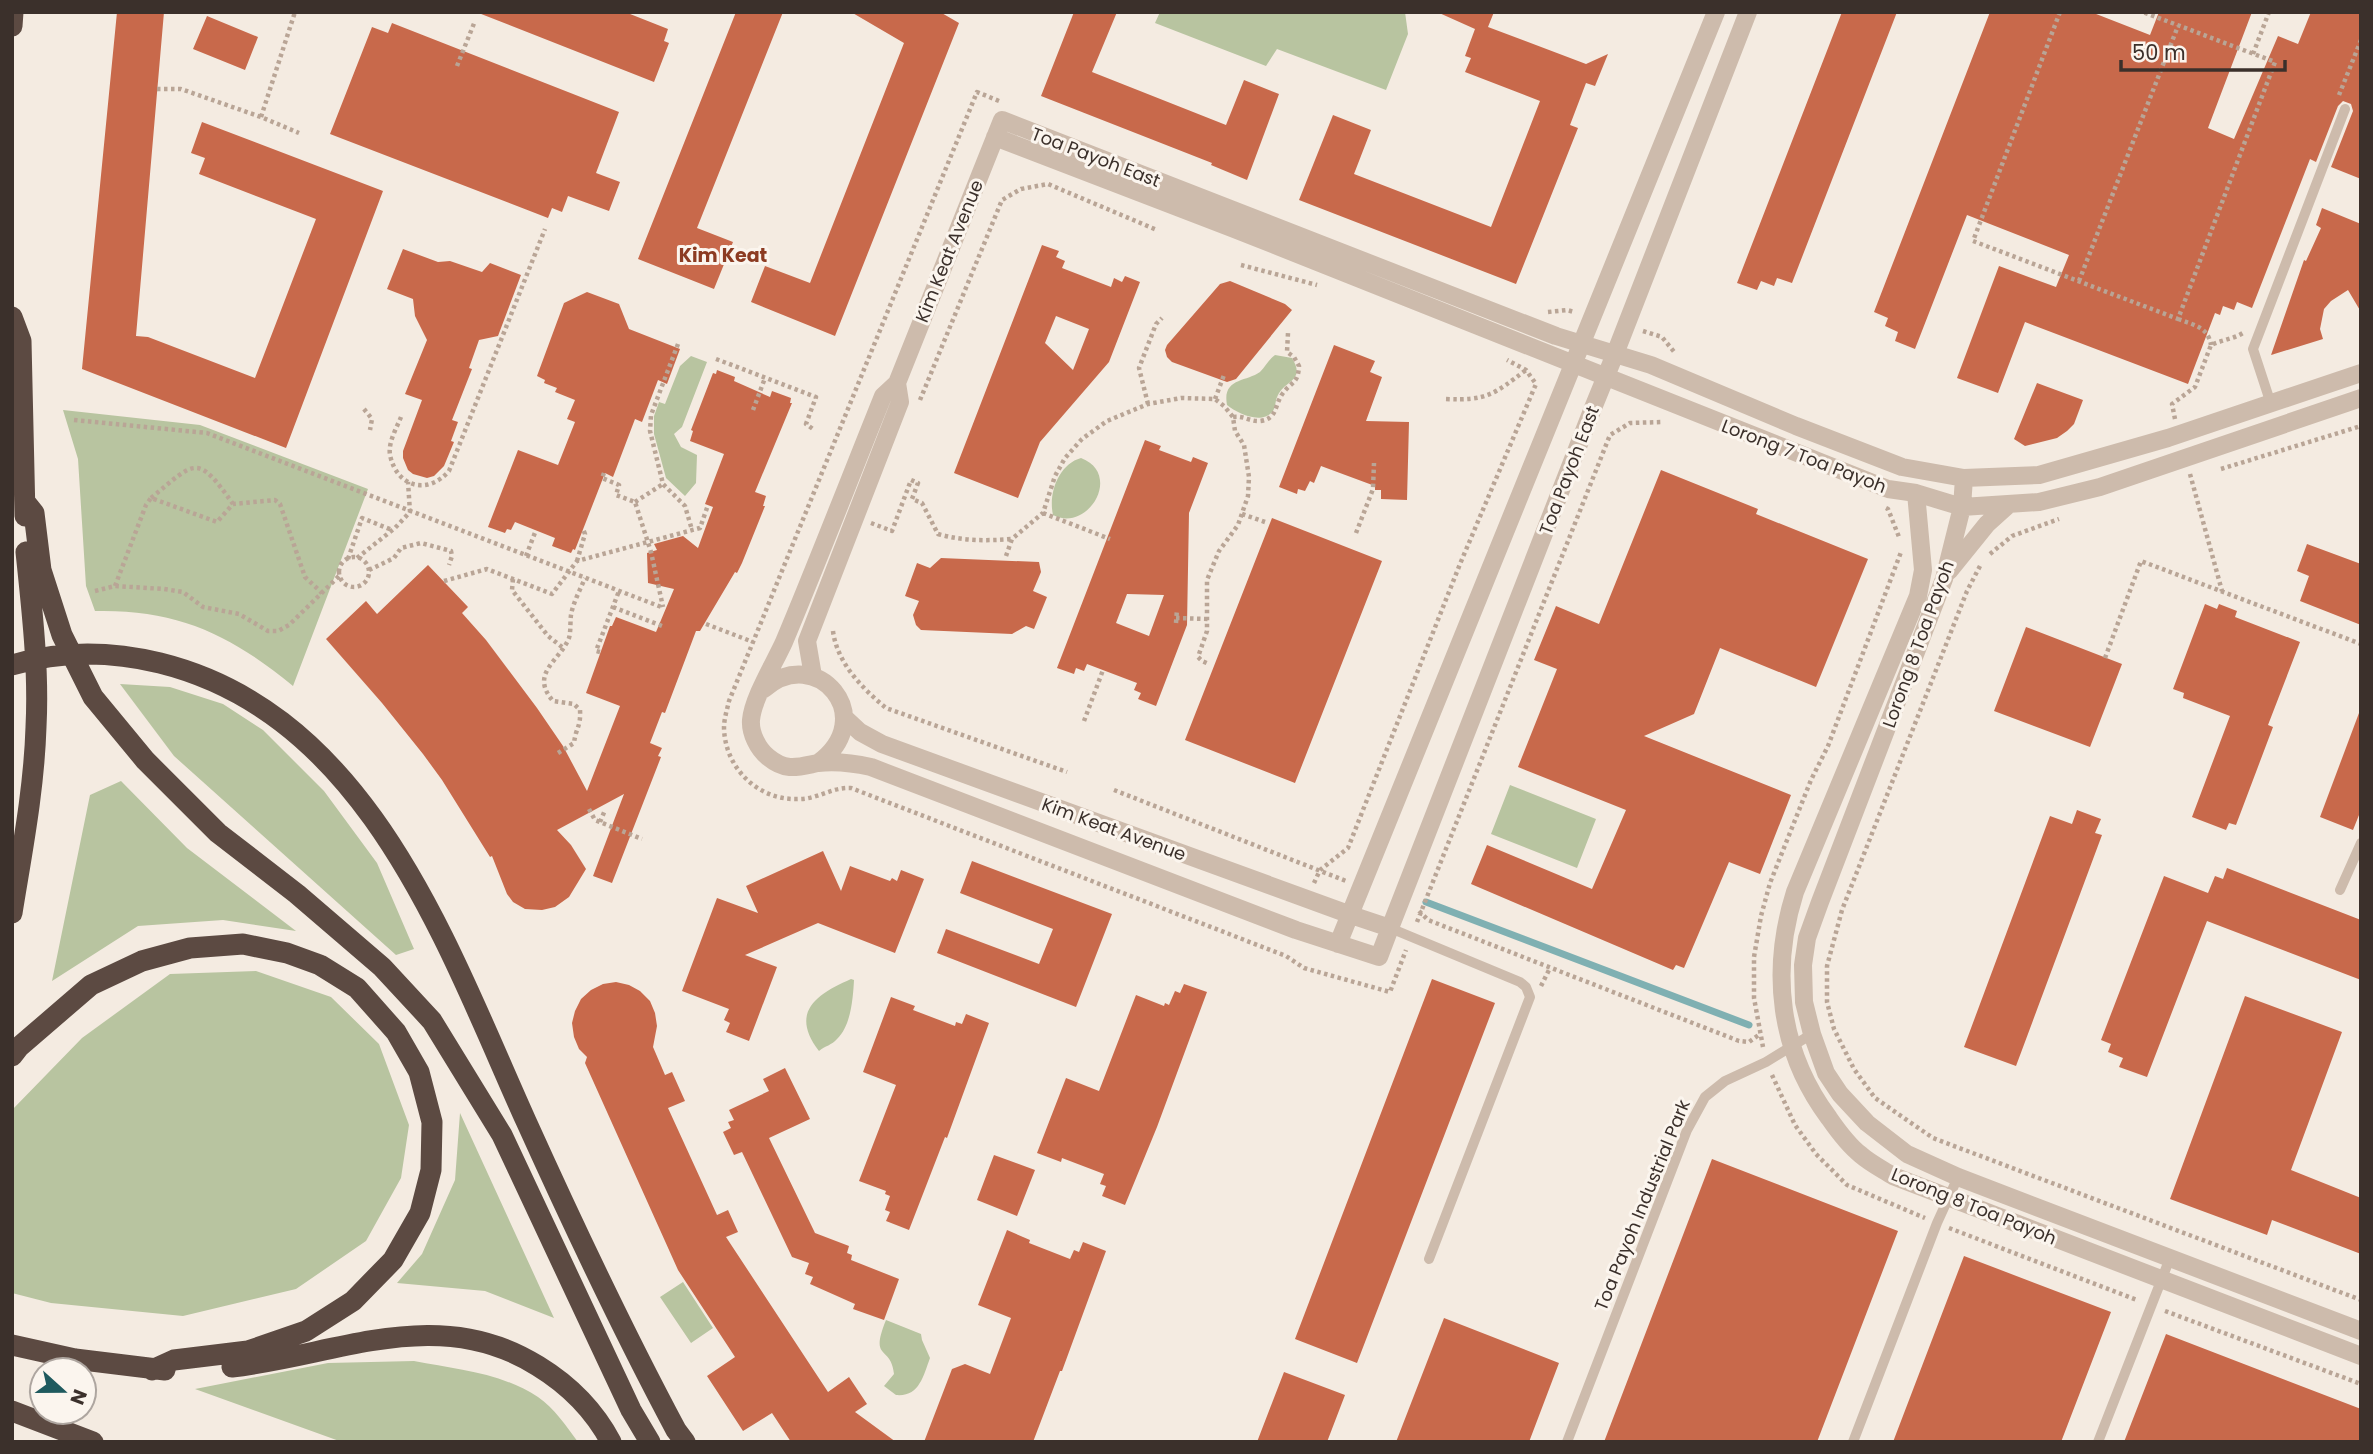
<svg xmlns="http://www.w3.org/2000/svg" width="2373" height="1454" font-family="Poppins,sans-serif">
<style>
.green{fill:#b8c4a0}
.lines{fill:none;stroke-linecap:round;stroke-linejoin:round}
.stream{stroke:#7fb0b2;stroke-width:7}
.building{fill:#c8694b;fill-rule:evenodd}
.path{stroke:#b9a596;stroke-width:4.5;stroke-dasharray:3.5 3.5;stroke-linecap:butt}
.service{stroke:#cdbbac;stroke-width:10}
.minor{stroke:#cdbbac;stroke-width:18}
.motorway{stroke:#5c4a42;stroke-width:21}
.labels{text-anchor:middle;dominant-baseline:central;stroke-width:6;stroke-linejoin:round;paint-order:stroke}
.street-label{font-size:18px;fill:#3b302b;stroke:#fbf5ee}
.neighbourhood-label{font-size:19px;font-weight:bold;fill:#8c3b22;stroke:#fbf5ee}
</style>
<rect width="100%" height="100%" fill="#f4ebe1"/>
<!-- green -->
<path class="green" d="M1160 12H1405L1408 34 1386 90 1277 49 1266 66 1155 23Z
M1275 355 1292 358C1306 381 1285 380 1278 395 1275 400 1276 406 1273 411 1262 425 1238 414 1227 405 1222 378 1246 382 1260 372 1266 366 1268 360 1275 355Z
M691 356 707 362 682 427 674 434 681 447 697 455 696 483 685 496 666 478 654 434V416L659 402 665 404 680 366Z
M63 410 200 425 368 489 293 686C231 635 178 609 95 611L86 586 78 459Z
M1081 458C1123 474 1088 533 1053 515 1048 493 1059 464 1081 458Z
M120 684 170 687 223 704 263 730 324 791 377 863 414 949 396 955 174 756Z
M121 781 187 848 296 931 223 920 138 926 52 981 90 795Z
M1510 785 1596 819 1577 868 1491 834Z
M256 971 331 997 379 1044 409 1125 401 1178 366 1241 296 1289 183 1316 51 1303 12 1293V1110L82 1038 170 974Z
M851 979 854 980C853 998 851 1026 837 1039 832 1045 825 1046 819 1051 789 1012 817 994 851 979Z
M460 1113 554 1318 485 1291 397 1283 422 1254 455 1180Z
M683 1282 713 1328 691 1343 660 1297Z
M886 1320 921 1334 922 1340 930 1358C923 1377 919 1397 896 1395L884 1386 894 1374C891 1344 869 1362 886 1320Z
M414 1361C456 1369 502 1373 538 1397 554 1408 567 1427 578 1442H342L195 1389 328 1363Z"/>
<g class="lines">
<!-- stream -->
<path class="stream" d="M1426 902 1749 1025"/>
</g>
<!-- building -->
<path class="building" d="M117 12H164L136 336 148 337 255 378 316 219 199 174 205 158 191 153 202 122 383 191 286 448 82 369Z
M476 12H625L668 29 664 41 669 43 654 82Z
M736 12H783L697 228 733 242 714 289 638 259Z
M851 12H940L959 23 835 336 751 302 765 266 810 283 904 43Z
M1074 12H1117L1092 72 1226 125 1244 80 1279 94 1247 180 1211 165 1212 163 1041 96Z
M1437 12H1494L1488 27 1586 64 1608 54 1595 86 1586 83 1570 125 1578 128 1516 284 1299 200 1333 115 1371 130 1354 174 1491 227 1540 101 1465 72 1471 58 1465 56 1475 29Z
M1842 12H1897L1792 283 1777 278 1774 286 1761 281 1757 290 1737 283Z
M1990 12H2091L2150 35 2159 12H2252L2208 128 2234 139 2278 36 2298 44 2311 12H2361V179L2331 167 2353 111 2351 104 2343 101 2338 106 2316 162 2310 159 2252 308 2237 302 2234 310 2223 306 2220 315 2215 313 2188 384 2025 322 1998 393 1957 378 1999 266 2056 287 2069 255 1967 215 1915 349 1895 341 1898 332 1885 326 1888 318 1874 312Z
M207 16 258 37 245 70 193 49Z
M392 23 619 112 596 173 620 182 609 211 568 196 562 212 552 208 548 218 330 134 372 27 388 33Z
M2322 208 2361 224V312L2348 290 2331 301 2324 309 2320 329 2323 339 2271 355 2304 260 2306 261 2321 228 2316 225Z
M1042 245 1059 251 1056 257 1065 261 1062 268 1111 287 1114 278 1122 282 1125 276 1140 282 1109 362 1040 442 1018 498 954 473ZM1056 316 1089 329 1073 370 1045 343Z
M403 249 438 262 450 261 482 272 490 263 521 275 498 336 479 340 469 368 472 369 452 420 458 422 451 441 454 442 444 466 434 476 427 478 413 474 408 470 403 458V451L422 400 405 394 427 340 415 316 413 299 387 289Z
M1230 281 1285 304 1292 310 1236 379 1227 382 1172 362 1167 357 1165 350 1167 345 1220 284Z
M587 292 619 304 629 329 680 349 667 384 658 380 642 422 635 419 613 477 605 473 575 550 573 549 571 553 552 546 555 538 515 522 511 530 507 529 505 533 488 527 518 450 558 465 575 422 567 419 575 400 555 392 557 388 544 383 545 380 537 376 564 303Z
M1334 345 1375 361 1370 372 1382 377 1366 421 1409 422 1407 500 1381 499V490H1375V486L1321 466 1314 483 1310 481 1305 491 1298 489 1297 494 1279 487Z
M717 370 735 377 734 381 770 397 772 391 791 398 790 403H792L755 492 766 496 763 506H765L742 563 737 573 735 572 700 631H696L665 713 662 712 650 743 662 748 658 756 661 757 612 883 593 876 624 794 557 830 571 845 586 869 569 897 555 907 542 910 525 909 513 902 507 894 492 856 490 857 442 780 423 754 382 703 326 639 366 601 377 614 428 565 468 607 462 613 486 640 537 708 563 746 587 791 620 706 586 693 610 626H612L616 617 656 632 674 589 648 583 647 553 657 550 654 544 683 536 698 548 713 507 705 504 724 454 690 441 693 431 691 430 713 373 716 374Z
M2037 383 2083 400 2074 424 2067 431 2057 438 2025 446 2014 439Z
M1145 440 1161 446 1159 450 1191 462 1193 457 1208 463 1189 513 1187 625 1156 706 1138 699 1141 693 1134 690 1137 683 1087 664 1084 671 1076 668 1074 674 1057 668ZM1127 594 1164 595 1149 636 1116 623Z
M1661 470 1758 509 1756 514 1868 559 1816 687 1720 648 1694 714 1644 736 1791 795 1760 874 1729 862 1684 968 1676 965 1673 970 1471 884 1487 845 1592 889 1626 810 1518 767 1557 669 1534 660 1556 606 1599 624Z
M1272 518 1382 561 1295 783 1185 740Z
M2307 544 2361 564V625L2300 601 2309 576 2297 571Z
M941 558 1039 562 1041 572 1033 591 1047 597 1034 629 1026 626 1012 634 921 630 916 625 913 615 919 601 905 596 917 563 930 568Z
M2205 604 2217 609 2219 604 2237 611 2235 617 2300 642 2268 725 2273 727 2236 825 2229 823 2226 830 2192 817 2230 716 2183 698 2184 693 2173 689Z
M2026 627 2122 664 2090 747 1994 711Z
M2359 713H2361V810L2353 830 2320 817Z
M2077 810 2101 819 2095 833 2102 835 2016 1066 1964 1047 2050 816 2072 824Z
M823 851 841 891 850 866 890 881 892 878 897 881 901 870 924 879 895 953 818 923 745 955 777 967 749 1041 726 1032 730 1023 724 1020 729 1009 682 991 717 898 758 913 746 886Z
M972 861 1112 914 1076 1007 937 953 946 929 1039 964 1053 929 960 893Z
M2227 868 2361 920V980L2207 921 2147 1077 2119 1067 2123 1058 2108 1052 2111 1044 2101 1040 2164 876 2208 893 2215 876 2223 879Z
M1432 979 1495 1003 1357 1363 1295 1339Z
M616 982 629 985 640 991 650 1001 655 1013 657 1026 653 1047 665 1075 672 1072 685 1101 668 1108 717 1215 728 1210 738 1232 726 1237 828 1392 849 1377 867 1404 855 1412 896 1442H791L772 1413 743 1431 707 1376 735 1357 678 1270 585 1063 587 1057 579 1049 574 1037 572 1023 575 1011 581 999 591 990 603 984Z
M1184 984 1207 992 1157 1127 1125 1205 1102 1196 1106 1186 1100 1184 1104 1174 1062 1158 1061 1162 1037 1153 1066 1078 1099 1091 1136 995 1164 1006 1165 1003 1169 1005 1175 991 1180 993Z
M2245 996 2342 1032 2291 1170 2361 1198V1254L2272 1220 2267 1235 2170 1199Z
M891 997 915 1006 913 1010 955 1026 956 1022 962 1024 966 1014 989 1023 947 1138 945 1137 909 1230 886 1221 890 1212 885 1210 890 1196 885 1194 886 1191 859 1181 896 1085 863 1072Z
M785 1068 810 1119 769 1138 815 1233 849 1246 847 1253 852 1255 851 1260 899 1279 884 1320 853 1309 855 1304 810 1284 813 1277 805 1274 809 1263 792 1257 742 1152 734 1155 723 1132 731 1128 728 1122 734 1120 729 1110 769 1091 763 1079Z
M994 1155 1035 1170 1017 1216 977 1200Z
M1712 1159 1898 1231 1817 1442H1604Z
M1007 1230 1030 1240 1029 1243 1070 1259 1074 1250 1079 1252 1083 1242 1106 1251 1062 1371H1060L1033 1442H924L952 1369 965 1364 990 1374 1011 1318 978 1305Z
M1964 1256 2111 1312 2061 1442H1893Z
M1444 1318 1559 1363 1529 1442H1396Z
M2166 1334 2361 1409V1442H2124Z
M1284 1372 1345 1395 1327 1442H1257Z"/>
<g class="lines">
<!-- path -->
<path class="path" d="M2060 12 1973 241 2178 319 2275 62 2143 12
M2253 54 2269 12
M457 66 475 21
M157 89H181L261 117 299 133
M2339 95 2361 40
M999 101 977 92 729 701C727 710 724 719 724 728 725 768 758 801 799 799 818 799 832 787 851 788L1286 956 1304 968 1390 992 1406 950
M261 117 295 12
M1241 265 1317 285
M2079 281 2178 26
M1548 312 1567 310 1574 312
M2178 319C2194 325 2208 327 2211 345
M1643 331 1662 337 1675 353
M678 344 651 415 650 431 663 484 685 506 692 530
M716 359 816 397 806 424 813 429
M1215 399 1224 375
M1446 399C1487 401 1494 394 1526 370
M920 400 1002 200 1021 189 1048 184 1157 230
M1148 404 1139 368 1156 324 1162 318
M364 409 372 419 370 430
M753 410 765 378
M401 417C396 429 388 443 390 455 397 488 428 495 449 471L545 229
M1233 417C1243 415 1250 422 1260 421 1278 419 1274 405 1283 393 1292 381 1298 384 1299 366L1294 357 1287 352 1288 333
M2175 419 2172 404 2195 387 2211 345C2222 340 2233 339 2243 333
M74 420 207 433 664 608
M2221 469 2361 426
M604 473 602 478 619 485 616 495 635 502 651 552 663 607
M2190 474 2222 591
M151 498C196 461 197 453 233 504
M635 502 663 484
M1886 508 1888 509 1899 537
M1043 513 1110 539
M1242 514 1265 522
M871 523 892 531 911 480 918 483 912 499 922 503 938 534C963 541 985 541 1012 539
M1356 533 1373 489 1374 463
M1990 554 2012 536 2059 519
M526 556 536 530
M1006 556 1012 539 1043 513 1055 476 1065 458 1082 439 1107 421 1148 404 1181 398 1215 399 1224 406 1233 417 1235 431 1244 445 1249 477 1248 496 1238 525 1219 551 1207 580V631L1198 657 1202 661 1209 664
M339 572a15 15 0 1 1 30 0a15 15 0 1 1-30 0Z
M357 558 395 528 410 512 408 482
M348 559 362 518 392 530
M577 561 585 534 583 529
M1980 566 1967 591 1842 910 1827 966V1002L1834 1029 1854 1069 1875 1098 1933 1138 2361 1300
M369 570 394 558 401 548 421 543 451 551 452 556 449 565
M513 579 512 590 548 636 562 647
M444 581 487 569 552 594 577 561 700 528 708 505
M115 586 146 505 151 498 217 522 233 504 275 500 280 504 305 577 322 593
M95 591 115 586 164 589 183 592 203 607 239 614 268 631H278L289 625 339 576
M613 607 662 626
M1176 618 1208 619
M1176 623 1177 609
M706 624 753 642
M833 631C837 663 862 688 886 708L1067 772
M600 652 596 651 619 591
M2105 658 2141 561 2361 644
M1084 721 1103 670
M558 753 574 743C576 727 581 727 580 710L574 704 553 701C529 673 560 661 569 638 571 631 570 622 571 615 573 603 580 590 585 578
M1114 790 1346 881
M589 809 595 820 642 839
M600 822 605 810
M1314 883 1320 870 1348 848 1460 564 1536 384 1526 370 1507 360
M1419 911 1428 920 1739 1041 1749 1042 1760 1034
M1417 922 1610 435 1630 423 1662 422
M1541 986 1550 968
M1763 1047 1754 998V957L1761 916 1770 883 1811 780 1828 746 1901 552
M1772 1075 1795 1125 1816 1154 1847 1185 1925 1218
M1949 1228 2137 1300
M2165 1311 2361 1384"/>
<!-- service -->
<path class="service" d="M2271 404 2253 349 2345 109
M2340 890 2361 843
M1390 928 1520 982 1526 987 1530 997 1429 1259
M1567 1442 1687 1130 1705 1097 1725 1081 1766 1062 1812 1034
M1853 1442 1937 1223 1958 1177
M2098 1442 2170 1258"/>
<!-- minor -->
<path class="minor" d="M1748 12 1615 354 1593 408 1390 928 1379 957 1296 930 871 767C853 763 836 761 818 763 798 767 786 772 768 757 758 749 750 733 751 720 753 698 774 664 784 642 818 561 850 478 883 396L897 383 1002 120 1556 336 1651 365 1796 426 1902 467 1964 478 2039 475 2168 438 2361 373
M995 137 1232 228 1888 489 1916 493 1962 507 2039 502 2100 487 2361 398
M1964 478 1962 507 1944 579 1820 902 1807 938 1803 965 1804 1002 1812 1034 1826 1073 1840 1094 1867 1123 1907 1154 1958 1177 2361 1331
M1916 493 1923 570 1918 596 1795 892C1770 971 1779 1051 1829 1118 1838 1131 1848 1145 1861 1155 1870 1163 1882 1169 1893 1176L2361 1356
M1949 571 1987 524 2007 506
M813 676 807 641 900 402 897 383
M764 689C816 643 881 717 818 763
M845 718 860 732 882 744 1351 915 1390 928
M1338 944 1716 12"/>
<!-- motorway -->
<path class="motorway" d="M12 26 13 12
M12 317 21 341 25 516
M26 503 34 513 41 570 62 635 93 697 145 760 218 833 297 894 382 967 432 1021 502 1135 631 1410 650 1442
M12 665C62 650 110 651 160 663 369 715 447 946 526 1121 573 1225 622 1329 676 1430L685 1442
M12 913C22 851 34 790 36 727 39 669 32 610 26 552
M12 1056 19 1047 91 985 142 961 190 948 243 944 287 953 320 965 357 988 396 1032 419 1072 432 1122 431 1170 420 1213 393 1260 353 1301 306 1331 248 1351 174 1360 152 1370
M12 1345 75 1359 165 1370
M232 1367C338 1355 438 1303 538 1366 569 1385 594 1410 611 1442
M12 1411 93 1442"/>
</g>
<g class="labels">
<!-- street labels -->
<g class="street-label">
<text transform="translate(1096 157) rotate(21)">Toa Payoh East</text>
<text transform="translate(949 251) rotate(-68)">Kim Keat Avenue</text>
<text transform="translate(1804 456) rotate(21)">Lorong 7 Toa Payoh</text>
<text transform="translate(1569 470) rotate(-69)">Toa Payoh East</text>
<text transform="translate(1918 644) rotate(-70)">Lorong 8 Toa Payoh</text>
<text transform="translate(1114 829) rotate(20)">Kim Keat Avenue</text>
<text transform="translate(1642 1205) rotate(-68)">Toa Payoh Industrial Park</text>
<text transform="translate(1974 1206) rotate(22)">Lorong 8 Toa Payoh</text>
</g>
<!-- neighbourhood labels -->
<g class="neighbourhood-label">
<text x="723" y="255">Kim Keat</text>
</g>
</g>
<!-- border -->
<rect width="2373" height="1454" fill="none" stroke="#3b302b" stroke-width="28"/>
<!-- north arrow -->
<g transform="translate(63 1391) rotate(111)"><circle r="33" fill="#fbf5ee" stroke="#aea6a0" stroke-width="2"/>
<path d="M0-5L12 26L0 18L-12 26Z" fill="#1f5a5e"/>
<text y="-10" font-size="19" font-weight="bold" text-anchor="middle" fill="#3b302b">N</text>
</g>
<!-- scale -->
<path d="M2121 60v10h164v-10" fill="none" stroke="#3b302b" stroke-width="3.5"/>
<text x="2132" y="60" font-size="21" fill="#3b302b" stroke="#fbf5ee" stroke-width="5" paint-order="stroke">50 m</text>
</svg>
